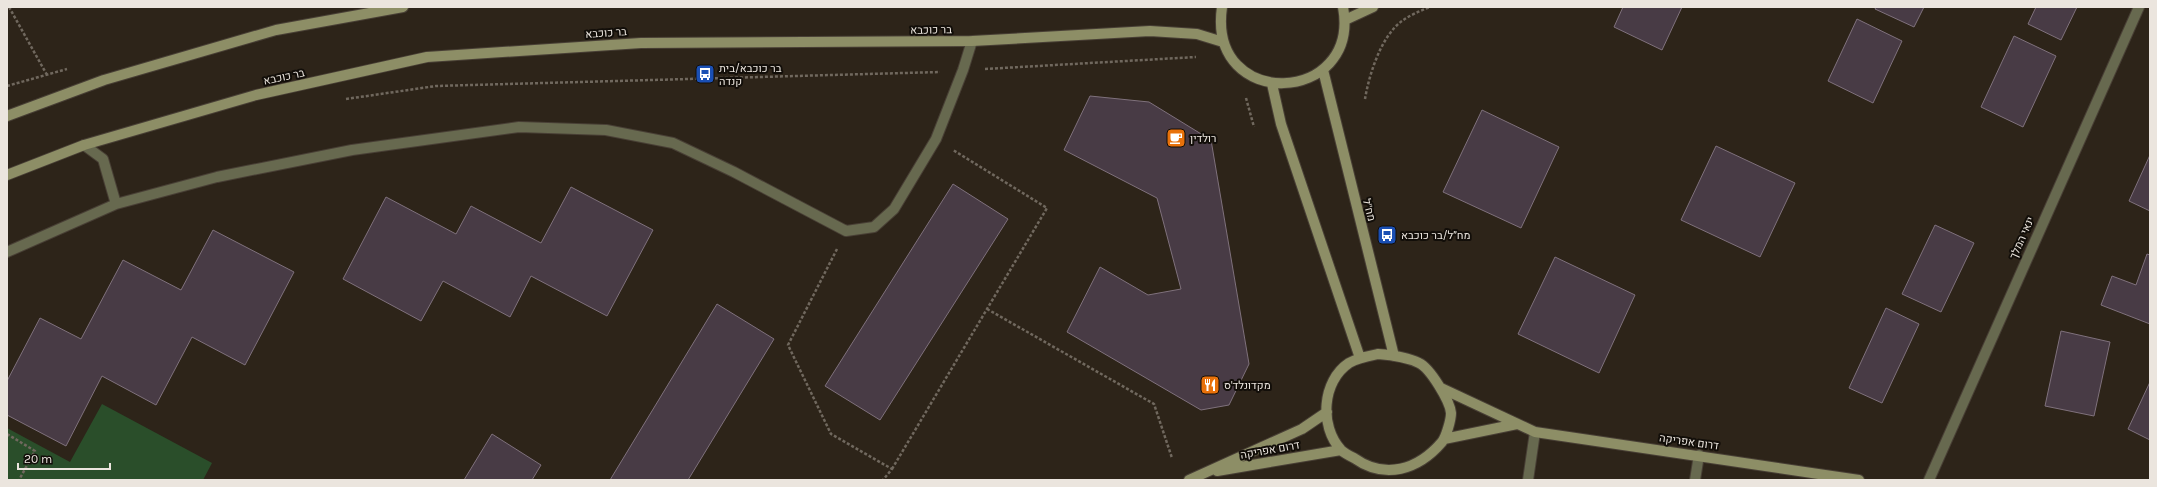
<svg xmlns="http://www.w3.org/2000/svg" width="2157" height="487" font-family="Karla,Heebo,sans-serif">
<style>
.green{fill:#2a4e2a}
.building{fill:#483b45;stroke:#7f717c}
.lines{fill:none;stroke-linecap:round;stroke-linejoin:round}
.lane-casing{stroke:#483f35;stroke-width:12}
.street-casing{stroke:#483f35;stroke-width:12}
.secondary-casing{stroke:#483f35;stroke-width:12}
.path{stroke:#70685e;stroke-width:2.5;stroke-dasharray:3 2;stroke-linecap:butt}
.lane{stroke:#67694f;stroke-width:10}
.street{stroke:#67694f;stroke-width:10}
.secondary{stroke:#8d8e66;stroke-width:10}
.labels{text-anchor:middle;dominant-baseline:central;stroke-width:4;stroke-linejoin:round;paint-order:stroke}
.street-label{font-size:11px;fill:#ebe5de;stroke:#120e09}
.poi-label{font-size:11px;fill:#ebe5de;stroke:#120e09;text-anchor:start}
</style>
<rect width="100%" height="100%" fill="#2d2419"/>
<!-- green -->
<path class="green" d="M102 404 212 463 203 480H7V428L70 462Z"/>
<!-- building -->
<path class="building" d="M1623 7H1682L1662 50 1614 27Z
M1876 7H1924L1914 27 1875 9Z
M2036 7H2077L2061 40 2028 24Z
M1857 19 1902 41 1873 103 1828 81Z
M2014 36 2056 56 2023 127 1981 107Z
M1090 96 1149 102 1211 140 1249 364 1229 405 1201 410 1067 332 1100 267 1148 295 1181 289 1157 198 1064 150Z
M1482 110 1559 147 1521 228 1443 192Z
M1716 146 1795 183 1760 257 1681 220Z
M2150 155V211L2129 201Z
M953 184 1008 219 880 420 825 386Z
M571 187 653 230 607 316 531 276 510 317 443 281 421 321 343 279 386 197 456 234 471 206 541 243Z
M1935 225 1974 243 1941 312 1902 294Z
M213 230 294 272 245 365 192 337 156 405 102 376 66 446 7 415V381L40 318 81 339 123 260 181 290Z
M2147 254 2150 255V324L2101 305 2112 276 2136 285Z
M1555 257 1635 295 1599 373 1518 334Z
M717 304 774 339 688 480H610Z
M1886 308 1919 324 1882 403 1849 388Z
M2061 331 2110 342 2094 416 2045 406Z
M2150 382V440L2128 429Z
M492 434 541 465 532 480H464Z"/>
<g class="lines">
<defs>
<path id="lane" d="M84 145 103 159 116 204
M7 252 116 204 217 177 352 150 519 127 606 130 673 143 734 172 846 231 874 227 894 209 936 139 963 70 972 41"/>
<path id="street" d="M1528 480 1535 432
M1695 480 1699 455
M1929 480 2139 7"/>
<path id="secondary" d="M1222 7C1207 112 1361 105 1343 7
M1345 20 1373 7
M1323 70 1394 356
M1272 84 1281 124 1360 358
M7 116 104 80 276 30 403 7
M7 175 84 145 256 95 427 57 641 43 972 41 1150 31 1197 34 1223 42
M1378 354C1391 355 1407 357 1419 363 1430 368 1450 401 1451 413 1451 420 1446 437 1442 442 1418 470 1385 480 1354 458 1350 456 1344 453 1341 450 1319 426 1322 381 1349 363 1357 358 1368 356 1378 354Z
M1441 388 1535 432 1859 480
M1444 439 1517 424
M1217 471 1341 450
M1189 480 1302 429 1327 412"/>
</defs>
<!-- lane casing -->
<use href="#lane" class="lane-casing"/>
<!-- street casing -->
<use href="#street" class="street-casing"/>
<!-- secondary casing -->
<use href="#secondary" class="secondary-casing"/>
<!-- path -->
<path class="path" d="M9 7 47 75
M985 69 1196 57
M7 86 67 69
M1246 98 1254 127
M346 99 436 86 940 72
M1365 99C1369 75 1381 36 1402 21 1410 15 1420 11 1430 7
M837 249 788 345 831 434 892 469 883 480
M987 309 1154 404 1172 458
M7 434 35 451 19 480
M892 469 1047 208 953 150"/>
<!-- lane -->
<use href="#lane" class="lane"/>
<!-- street -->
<use href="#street" class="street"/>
<!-- secondary -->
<use href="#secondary" class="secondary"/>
</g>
<!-- icons -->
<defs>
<symbol id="bus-square" viewBox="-11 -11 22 22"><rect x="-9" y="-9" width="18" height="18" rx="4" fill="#1a4fb4" stroke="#120e09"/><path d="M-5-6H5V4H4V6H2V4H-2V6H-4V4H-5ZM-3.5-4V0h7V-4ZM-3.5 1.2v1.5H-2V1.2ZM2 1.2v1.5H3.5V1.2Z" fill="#fff"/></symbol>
<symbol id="cafe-square" viewBox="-11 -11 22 22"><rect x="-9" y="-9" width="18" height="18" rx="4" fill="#e8710a" stroke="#120e09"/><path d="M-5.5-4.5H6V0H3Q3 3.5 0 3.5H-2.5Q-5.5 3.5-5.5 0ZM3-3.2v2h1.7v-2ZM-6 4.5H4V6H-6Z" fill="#fff"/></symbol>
<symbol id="restaurant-square" viewBox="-11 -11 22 22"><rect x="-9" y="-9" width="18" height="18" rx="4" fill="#e8710a" stroke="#120e09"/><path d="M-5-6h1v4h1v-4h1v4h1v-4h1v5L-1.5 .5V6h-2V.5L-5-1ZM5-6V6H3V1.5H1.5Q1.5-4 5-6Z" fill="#fff"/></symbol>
</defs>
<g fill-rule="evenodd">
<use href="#bus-square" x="694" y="63" width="22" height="22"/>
<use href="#cafe-square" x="1165" y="127" width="22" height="22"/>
<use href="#bus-square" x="1376" y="224" width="22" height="22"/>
<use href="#restaurant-square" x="1199" y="374" width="22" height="22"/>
</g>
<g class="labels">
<!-- street labels -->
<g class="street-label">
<text transform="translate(931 30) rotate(-1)">בר כוכבא</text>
<text transform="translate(606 33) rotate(-4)">בר כוכבא</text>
<text transform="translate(284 77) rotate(-12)">בר כוכבא</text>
<text transform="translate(1369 210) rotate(76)">מח"ל</text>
<text transform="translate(2022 238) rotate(-66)">ינאי המלך</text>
<text transform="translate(1689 442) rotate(8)">דרום אפריקה</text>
<text transform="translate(1270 450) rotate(-10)">דרום אפריקה</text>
</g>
<!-- poi labels -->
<g class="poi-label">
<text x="719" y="68">בר כוכבא/בית<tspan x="719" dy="13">קנדה</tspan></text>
<text x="1190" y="138">רולדין</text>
<text x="1401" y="235">מח״ל/בר כוכבא</text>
<text x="1224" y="385">מקדונלד'ס</text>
</g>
</g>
<!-- border -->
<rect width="2157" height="487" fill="none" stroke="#ebe5de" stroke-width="16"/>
<!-- scale -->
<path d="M18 463v6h92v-6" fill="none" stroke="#ebe5de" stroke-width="2"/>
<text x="24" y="463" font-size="12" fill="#ebe5de" stroke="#120e09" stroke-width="3" paint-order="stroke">20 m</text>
</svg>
